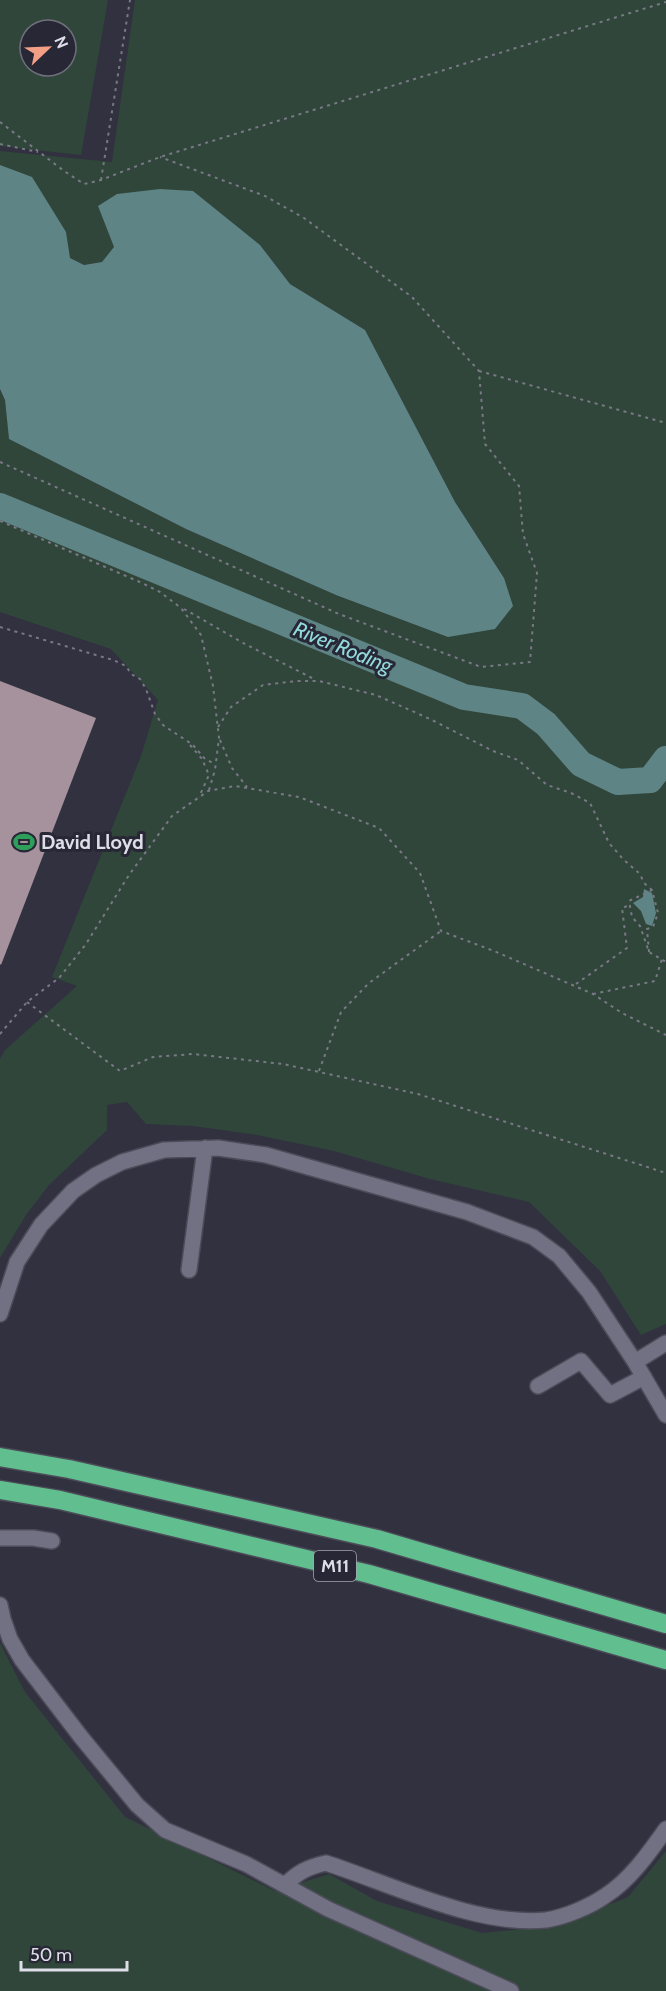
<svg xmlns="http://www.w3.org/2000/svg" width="666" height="1991" font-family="Cabin,sans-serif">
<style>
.green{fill:#30463a;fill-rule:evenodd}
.water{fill:#5f8485}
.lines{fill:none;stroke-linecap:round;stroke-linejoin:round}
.river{stroke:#5f8485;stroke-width:26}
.building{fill:#a5929c}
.minor-casing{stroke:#4c4c59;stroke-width:18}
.highway-casing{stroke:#4c4c59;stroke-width:21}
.path{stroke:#797986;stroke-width:2;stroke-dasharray:3 4.5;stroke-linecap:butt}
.minor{stroke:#717183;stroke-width:15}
.highway{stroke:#61be8f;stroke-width:18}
.labels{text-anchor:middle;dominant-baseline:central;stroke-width:6;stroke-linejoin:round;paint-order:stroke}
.shield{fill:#272736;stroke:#a7a7b3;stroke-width:1.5}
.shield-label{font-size:18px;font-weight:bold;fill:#dedee8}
.poi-label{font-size:20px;font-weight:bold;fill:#dedee8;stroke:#272736;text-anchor:start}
.water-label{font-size:21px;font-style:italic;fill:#91d9db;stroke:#272736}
</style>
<rect width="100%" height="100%" fill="#313140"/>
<!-- green -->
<path class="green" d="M0 0H108L81 155 0 146ZM30 30H66V66H30Z
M135 0H666V1324L641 1335 600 1271 529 1202 430 1179 334 1151 257 1135 193 1126 146 1124 127 1102 107 1105V1130L49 1185 26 1215 0 1258V1059L5 1050 77 986 52 977 141 756 158 700 111 649 0 612V389L5 400 9 439 186 529 336 595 504 578 455 502 365 330 290 284 260 245 98 206 114 247 102 262 84 265 69 258 66 232 0 165V151L112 162Z
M0 1643 25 1692 125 1817 275 1891 329 1874 377 1901 482 1933 556 1926 628 1897 666 1851V1991H0Z"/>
<!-- water -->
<path class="water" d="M0 165 32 177 66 232 70 258 84 265 102 262 114 247 98 206 117 194 160 189 193 191 260 245 290 284 365 330 455 502 504 578 513 606 495 629 448 637 336 595 186 529 9 439 5 400 0 389Z
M644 889 652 893 656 913 652 926 646 924 641 911 633 903 643 897Z"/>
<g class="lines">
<!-- river -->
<path class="river" d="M0 506 464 697 522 706 546 724 581 764 618 782 650 780 666 759"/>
</g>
<!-- building -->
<path class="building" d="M0 681 96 718 1 965 0 964Z"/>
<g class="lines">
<defs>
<path id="minor" d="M189 1270 205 1148
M0 1314 17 1262 41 1225 73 1191 96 1175 122 1162 164 1150 218 1148 266 1155 467 1212 533 1237 559 1256 589 1292 635 1362 666 1415
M635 1362 666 1343
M538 1386 581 1361 610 1395 644 1377
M0 1538H33L52 1541
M0 1605 3 1619 10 1639 22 1660 81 1737 137 1805 165 1830 246 1864 328 1909 511 1991
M285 1885C298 1872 308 1867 326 1863 391 1884 477 1927 546 1920 565 1917 589 1907 605 1896 630 1880 649 1853 666 1829"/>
<path id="highway" d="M0 1457 69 1469 377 1539 666 1624
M0 1490 60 1500 369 1574 666 1660"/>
</defs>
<!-- minor casing -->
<use href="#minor" class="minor-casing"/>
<!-- highway casing -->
<use href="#highway" class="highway-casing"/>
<!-- path -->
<path class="path" d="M0 122 64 171 84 184 101 180 160 157 666 2
M0 144 38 152
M101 180 130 0
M479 371 666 423
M0 462 339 614 481 667 530 662 537 573 523 534 519 486 485 444 479 371 412 297 304 218 265 196 160 157
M0 521 142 583 160 592 181 608 201 635 213 686 219 738 215 770 209 790
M184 609 245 644 316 680
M0 627 113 660 126 666 131 674 140 679 146 689 155 714 163 725 193 745 205 759 215 764
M218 727 231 707 263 685 297 681H319L376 695 430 719 493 751 518 760 547 785 571 793 590 803 609 843 623 859 640 874 644 883 652 890
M220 740 232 768 247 787
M190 745 202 759 209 775 199 797
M649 952 647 929 653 927 658 913 652 890 629 901 632 917 640 926 649 952 666 962
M576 984 627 948 622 908 630 905
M593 994 655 981 662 959
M27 1002 120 1071 153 1057 193 1054 283 1064 418 1094 666 1173
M0 1034 27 1002 59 978 86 944 129 875 172 816 208 791 235 786 299 797 379 828 420 873 441 931 494 951 593 994 622 1013 666 1035
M319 1071 341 1012 369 983 441 931"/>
<!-- minor -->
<use href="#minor" class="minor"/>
<!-- highway -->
<use href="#highway" class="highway"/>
</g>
<!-- icons -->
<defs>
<symbol id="stadium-bare" viewBox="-9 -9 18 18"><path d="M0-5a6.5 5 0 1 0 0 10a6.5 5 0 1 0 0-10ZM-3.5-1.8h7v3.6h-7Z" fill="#2e9e5b" stroke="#272736" stroke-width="2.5" paint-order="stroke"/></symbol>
</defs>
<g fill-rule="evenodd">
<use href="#stadium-bare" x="9" y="827" width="30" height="30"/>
</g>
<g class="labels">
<!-- shield labels -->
<rect class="shield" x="314" y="1551" width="42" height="30" rx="4.5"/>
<g class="shield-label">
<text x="335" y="1566">M11</text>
</g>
<!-- poi labels -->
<g class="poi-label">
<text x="41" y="842">David Lloyd</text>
</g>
<!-- water labels -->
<g class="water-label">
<text transform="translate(343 647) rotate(22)">River Roding</text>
</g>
</g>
<!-- north arrow -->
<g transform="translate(48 48) rotate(67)"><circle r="28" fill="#272736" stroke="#70707d" stroke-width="1.5"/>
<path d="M0-4.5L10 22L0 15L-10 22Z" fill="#f39f86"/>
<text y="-9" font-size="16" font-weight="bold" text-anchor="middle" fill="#dedee8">N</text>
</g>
<!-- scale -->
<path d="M21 1961v9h106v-9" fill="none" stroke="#dedee8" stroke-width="3"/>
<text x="30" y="1961" font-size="18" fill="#dedee8" stroke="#272736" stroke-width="4.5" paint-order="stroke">50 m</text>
</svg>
